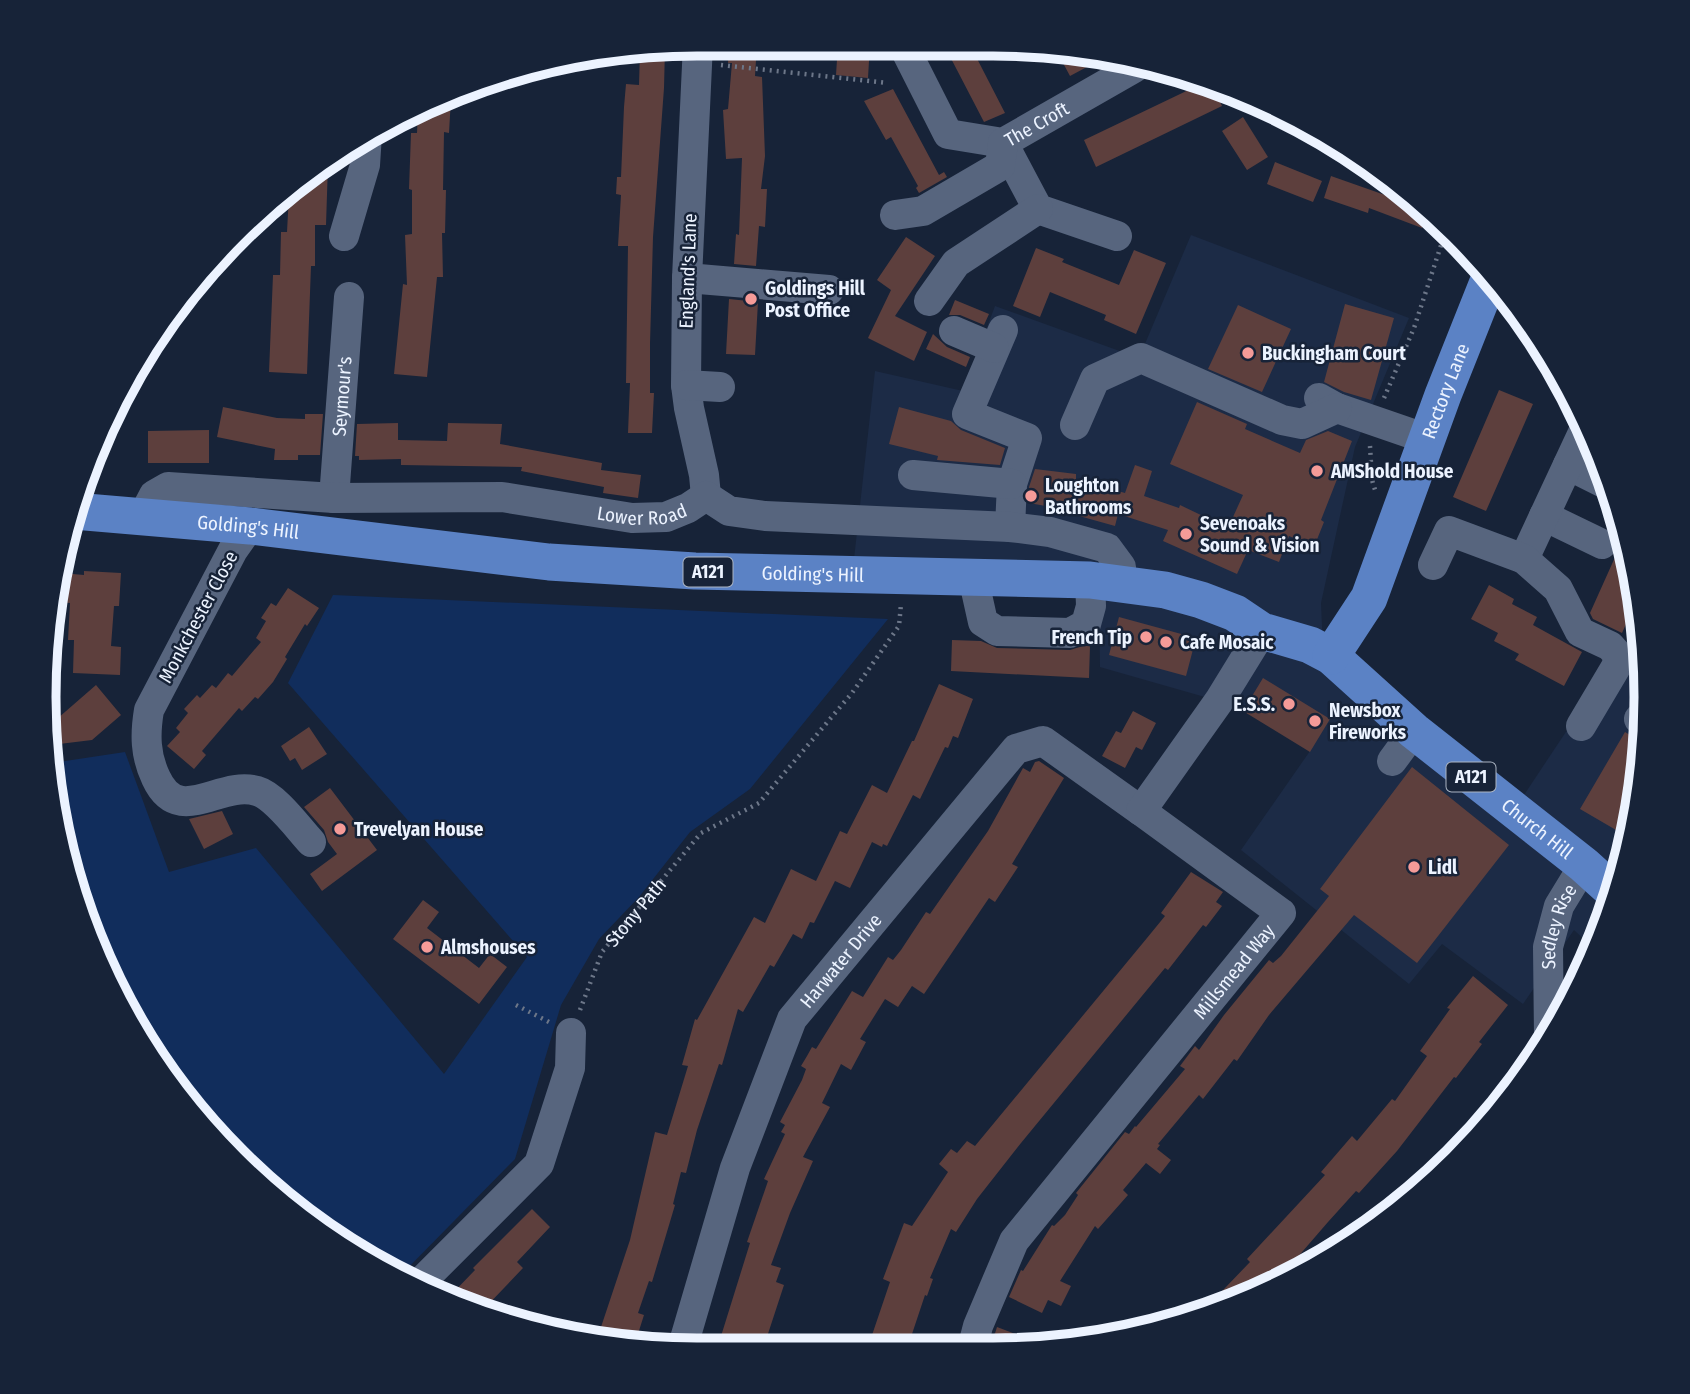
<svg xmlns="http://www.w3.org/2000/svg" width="1690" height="1394" font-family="'Fira Sans Condensed',sans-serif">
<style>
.built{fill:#1c2b46}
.green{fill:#112d5c}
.building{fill:#5d3f3d}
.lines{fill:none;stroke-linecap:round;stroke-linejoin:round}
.path{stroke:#6d7789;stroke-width:4.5;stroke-dasharray:2 5;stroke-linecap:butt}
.minor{stroke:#57657e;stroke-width:30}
.major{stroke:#5b82c5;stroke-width:37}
.poi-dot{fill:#f59b98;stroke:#172338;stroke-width:2.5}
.labels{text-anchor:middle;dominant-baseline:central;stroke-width:5;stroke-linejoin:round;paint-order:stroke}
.shield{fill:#172338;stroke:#acb5c3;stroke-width:2}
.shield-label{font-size:18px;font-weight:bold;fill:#ecf3ff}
.street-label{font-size:19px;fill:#ecf3ff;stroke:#172338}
.poi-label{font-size:19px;font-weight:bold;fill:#ecf3ff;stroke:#172338;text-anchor:start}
.rim{fill:none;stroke:#ecf3ff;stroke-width:9}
</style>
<rect width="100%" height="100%" fill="#172338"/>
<!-- built -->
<path class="built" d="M1191 235 1409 318 1355 447 1321 603 1324 674 1508 819 1631 634 1643 645 1641 783 1611 907 1593 948 1574 930 1523 1004 1442 944 1409 984 1241 850 1310 751 1244 711 1219 701 1100 667 1099 589 854 559 875 371 963 391 995 306 1139 358Z"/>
<!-- green -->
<path class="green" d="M333 595 888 619 750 789 690 832 639 897 599 939 561 1005 515 1159 399 1277 299 1215 179 1095 111 986 56 824 52 763 125 752 169 872 256 848 444 1074 527 957 288 683Z"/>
<!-- building -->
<path class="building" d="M729 44H757L755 76 762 77 765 156 761 189H767L765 227 759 226 756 266 734 264 736 234 739 235 742 158 726 159 723 110 728 109 732 63H728Z
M838 44H870L868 78 836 75Z
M944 45H970L1005 113 984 122Z
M665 48 664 88 653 237 650 344V393H654L652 433H628L630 383H626L628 246H618L621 195 616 194 617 177H621L624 107 626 84 639 85 640 51Z
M1056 50 1100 60 1070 76Z
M1201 84 1213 86 1222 106 1096 167 1084 140Z
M893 89 939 175 944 172 947 177 919 193 916 188 918 186 891 137 886 140 864 101Z
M451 98 449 133 444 132 443 190H446L445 233H442L443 277H437L427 377 394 374 403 284 407 285 405 235 412 234V190L409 189 411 133H417L418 111Z
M1243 117 1268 157 1247 170 1222 131Z
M1275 162 1322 181 1313 202 1267 184Z
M328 164 326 225H315V266H311L307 374 269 372 273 275H280L281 232H287L289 194Z
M1331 176 1385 195 1387 191 1419 203 1429 211 1422 228 1369 208 1368 213 1324 198Z
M906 237 935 256 895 316 927 332 914 361 868 338 891 290 877 280Z
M1036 248 1064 259 1062 262 1119 285 1134 250 1166 263 1136 334 1104 320 1106 315 1050 292 1040 317 1013 306Z
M729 299 758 302 755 355 726 354Z
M955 300 989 314 984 325 960 315H949Z
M1345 304 1394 318 1371 400 1344 392 1324 382Z
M1238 305 1291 329 1262 392 1208 369Z
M933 334 947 347 970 357 966 367 926 349Z
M1499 390 1533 404 1486 511 1453 497Z
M1197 402 1247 424 1245 429 1300 453 1306 440 1328 431 1352 441 1321 520 1324 522 1314 547 1289 536 1279 562 1248 550 1237 574 1163 541 1168 530 1118 514 1115 526 1072 514 1073 511 1029 503V487L1035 469 1076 474V479L1125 493 1135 465 1152 471 1144 496 1179 508 1180 505 1228 528 1243 495 1170 464Z
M223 407 277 418 305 419V414H323L320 455H298V460H274L275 449 217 437Z
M899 407 951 421 961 430 1005 448 1000 465 937 460 938 456 889 444Z
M398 423V440L447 441 448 423 502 424 500 444 602 463 601 470 641 475 638 498 603 493 604 487 521 471 522 467 401 465V459L359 460V456H355L357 424Z
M209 430V463H148V431Z
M1625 535 1636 602 1622 633 1593 619 1590 613Z
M84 571 121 573 119 606H114L111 646 121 647 120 675 73 673 74 640H68L70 603 57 602 58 588 61 573 84 575Z
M1489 585 1514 599 1512 604 1537 617 1533 625 1582 652 1564 686 1515 660 1519 654 1494 641 1498 633 1471 619Z
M288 588 319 608 307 626 305 624 285 657 287 659 273 682 258 699 255 697 242 711 239 708 202 751 206 755 194 769 167 746 180 732 176 728 188 713 184 709 197 695 200 698 212 685 216 688 228 673 232 676 261 642 256 638 266 621 261 618 271 603 276 606Z
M1119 617 1196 638 1186 676 1109 655Z
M952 640 981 641 997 648 1070 650 1083 646H1090L1089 678 951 671Z
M1263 678 1330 719 1310 752 1243 711Z
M939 684 973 699 958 738 953 736 948 748 945 747 920 799 913 795 887 846 883 844 882 847 872 842 850 888 835 881 814 923 810 922 802 939 793 934 774 967 770 965 743 1012 738 1009 722 1065 719 1064 697 1130 686 1173 681 1172 673 1204 675 1205 652 1282 649 1281 638 1313 644 1315 637 1337 632 1335 629 1345 598 1336 630 1240 655 1132 667 1135 688 1066 682 1065 695 1019 697 1020 754 917 765 923 791 869 816 881 840 831 847 834 872 785 887 793 912 741H914Z
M96 685 121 715 92 740 51 745 50 725Z
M1133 711 1156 723 1142 750 1136 747 1125 768 1102 756 1116 731 1121 733Z
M309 727 327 754 302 770 295 758 290 761 281 746Z
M1625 732 1642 742 1641 783 1628 837 1580 809Z
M1039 761 1064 778 1012 864 1018 867 995 902 989 898 924 994 912 986 898 1007 885 999 860 1039 866 1042 851 1070 841 1064 822 1103 830 1107 803 1157 813 1161 790 1213 771 1265 781 1268 776 1282 784 1285 763 1349H717L750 1243 747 1242 768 1181 764 1179 785 1134 781 1132 785 1125 780 1122 802 1080 806 1069 801 1066 807 1056 812 1047 816 1049 852 991 863 997 888 957 893 960 901 950 926 912 930 914 988 831 1023 768 1030 772 1035 762Z
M1412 767 1509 845 1417 963 1354 915 1269 1015 1237 1061 1234 1059 1203 1099 1199 1095 1158 1144 1160 1145 1157 1149 1171 1160 1160 1174 1146 1163 1123 1190 1128 1195 1098 1229 1095 1226 1060 1281 1071 1286 1061 1306 1048 1300 1042 1313 1009 1297 1021 1270 1023 1271 1052 1225 1054 1226 1065 1215 1078 1195 1076 1193 1125 1132 1129 1134 1135 1126 1136 1127 1185 1069 1180 1066 1195 1046 1199 1050 1224 1015 1269 960 1273 963 1281 956 1329 896 1320 889Z
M330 788 377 850 322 891 310 874 337 854 328 842 324 830 304 807Z
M222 811 233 834 204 849 189 819Z
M1191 872 1223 892 1216 902 1222 906 1206 927 1203 925 1168 970 1165 968 1021 1143 977 1199 956 1232 951 1229 930 1278 933 1279 927 1296 925 1295 907 1349H893L870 1341 890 1282 883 1279 904 1223 912 1226 948 1172 939 1164 951 1149 957 1153 967 1141 975 1146 1147 938 1165 916 1161 913Z
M423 900 439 912 427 928 479 968 490 954 507 967 479 1004 393 939Z
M1473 976 1508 1005 1479 1042 1482 1044 1456 1078 1454 1077 1397 1151 1359 1193 1356 1191 1328 1222 1296 1259 1300 1262 1284 1280 1281 1277 1273 1286 1200 1314 1250 1262 1247 1259 1325 1175 1321 1172 1352 1136 1357 1141 1392 1099 1395 1101 1427 1056 1420 1051 1450 1009 1447 1008Z
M532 1209 550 1227 517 1262 523 1268 482 1311 448 1298 475 1270 473 1268Z
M997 1327 1049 1347 1035 1349H990Z"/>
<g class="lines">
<!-- path -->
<g class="path">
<path d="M721 65 887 83"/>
<path d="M1384 398 1414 328 1446 230"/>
<path d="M1370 446 1372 480 1376 493"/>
<path d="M516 1005 551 1023"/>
<path id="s1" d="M580 1010 602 952 701 833 759 803 852 693 899 626 901 604"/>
</g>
<!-- minor -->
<g class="minor">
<path d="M698 44 687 278 686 385 689 408 704 475 706 496"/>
<path id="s2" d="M903 45 948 134 1003 143 1134 68"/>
<path d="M1003 143 1038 209 1117 236"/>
<path d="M895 215 923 211 1000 166 1003 143"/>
<path d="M344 236 365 165 367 134"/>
<path d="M687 278 829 290"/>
<path d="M929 301 956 263 1038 209"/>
<path d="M1003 330 967 414 1027 438 1012 484 1010 527"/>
<path d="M954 331 994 348"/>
<path d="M686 385 720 387"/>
<path d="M1319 398 1337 408 1427 439"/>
<path d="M1075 425 1095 379 1141 358 1282 420 1302 424 1337 408"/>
<path d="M1568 465 1608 485"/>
<path d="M913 475 1012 484"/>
<path id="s3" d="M334 498 349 297"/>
<path id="s4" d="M143 516 154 495 168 487 334 498 502 497 632 518 666 517 688 508 706 496 729 511 765 516 1010 527 1050 532 1107 548 1121 567 1119 583"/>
<path d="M1544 516 1602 544"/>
<path d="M250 526 233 550 149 710C145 734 145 755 156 778 179 828 219 780 257 791 275 796 298 828 311 842"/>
<path d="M1524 559 1586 426"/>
<path d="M1433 565 1449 531 1524 559 1558 589 1580 632 1610 646 1619 656 1616 667 1581 726"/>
<path d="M973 577 983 622 997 631 1070 633 1086 624 1091 606 1090 580"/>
<path d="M1639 719 1643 721"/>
<path d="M1392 761 1414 731"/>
<path id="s5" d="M1549 1037 1548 947 1559 906 1584 865"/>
<path d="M1481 1131 1486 1125"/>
<path d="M417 1286 539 1164 570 1068 571 1033"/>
<path id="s6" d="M682 1349 735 1168 792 1019 1016 749 1043 741 1141 811"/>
<path id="s7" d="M972 1349 978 1326 1014 1241 1281 913 1141 811 1219 701 1262 631"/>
</g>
<!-- major -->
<g class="major">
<path id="s8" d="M74 511 250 526 549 562 695 571 1090 580 1165 590 1201 600 1235 613 1262 631 1310 645 1331 656 1414 731 1584 865 1615 893"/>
<path id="s9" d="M1331 656 1369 598 1443 395 1490 277"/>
</g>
</g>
<!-- markers -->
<g class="poi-dot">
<circle cx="751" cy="299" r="7"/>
<circle cx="1248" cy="353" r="7"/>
<circle cx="1317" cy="471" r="7"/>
<circle cx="1031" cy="496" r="7"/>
<circle cx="1186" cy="534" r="7"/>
<circle cx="1146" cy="637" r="7"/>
<circle cx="1166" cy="642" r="7"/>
<circle cx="1289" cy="704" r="7"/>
<circle cx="1315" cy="721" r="7"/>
<circle cx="340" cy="829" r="7"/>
<circle cx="1414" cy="867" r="7"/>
<circle cx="427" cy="947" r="7"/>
</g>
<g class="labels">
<!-- shield labels -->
<g class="shield">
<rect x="683.5" y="557.5" width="49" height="29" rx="5"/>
<rect x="1446.5" y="762.5" width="49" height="29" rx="5"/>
</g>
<g class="shield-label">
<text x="708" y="572">A121</text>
<text x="1471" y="777">A121</text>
</g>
<!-- street labels -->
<g class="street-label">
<text stroke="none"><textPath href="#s2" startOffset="194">The Croft</textPath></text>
<text transform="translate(688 271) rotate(-88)">England's Lane</text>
<text stroke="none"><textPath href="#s9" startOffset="290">Rectory Lane</textPath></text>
<text stroke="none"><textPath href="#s3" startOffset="102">Seymour's</textPath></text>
<text stroke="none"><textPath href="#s4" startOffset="516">Lower Road</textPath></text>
<text stroke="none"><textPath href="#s8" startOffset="175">Golding's Hill</textPath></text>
<text stroke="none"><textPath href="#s8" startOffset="742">Golding's Hill</textPath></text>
<text transform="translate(198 617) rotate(-62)">Monkchester Close</text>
<text stroke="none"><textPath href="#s8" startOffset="1544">Church Hill</textPath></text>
<text stroke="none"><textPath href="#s1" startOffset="114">Stony Path</textPath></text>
<text stroke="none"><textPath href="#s5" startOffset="112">Sedley Rise</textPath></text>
<text stroke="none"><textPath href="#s6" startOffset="424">Harwater Drive</textPath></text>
<text stroke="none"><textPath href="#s7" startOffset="464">Millsmead Way</textPath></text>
</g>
<!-- poi labels -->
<g class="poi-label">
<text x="765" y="288">Goldings Hill<tspan x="765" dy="22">Post Office</tspan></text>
<text x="1262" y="353">Buckingham Court</text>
<text x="1331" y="471">AMShold House</text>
<text x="1045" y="485">Loughton<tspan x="1045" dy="22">Bathrooms</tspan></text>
<text x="1200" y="523">Sevenoaks<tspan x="1200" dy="22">Sound &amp; Vision</tspan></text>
<text x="1132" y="637" text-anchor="end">French Tip</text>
<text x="1180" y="642">Cafe Mosaic</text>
<text x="1275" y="704" text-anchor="end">E.S.S.</text>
<text x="1329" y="710">Newsbox<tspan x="1329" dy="22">Fireworks</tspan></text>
<text x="354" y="829">Trevelyan House</text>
<text x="1428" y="867">Lidl</text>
<text x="441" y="947">Almshouses</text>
</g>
</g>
<!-- crop -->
<path d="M0 0H1690V1394H0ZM697 56H993A641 641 0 0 1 1634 697V697A641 641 0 0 1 993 1338H697A641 641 0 0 1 56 697V697A641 641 0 0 1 697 56Z" fill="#172338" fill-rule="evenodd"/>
<path class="rim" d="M697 56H993A641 641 0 0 1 1634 697V697A641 641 0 0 1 993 1338H697A641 641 0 0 1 56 697V697A641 641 0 0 1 697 56Z"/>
</svg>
